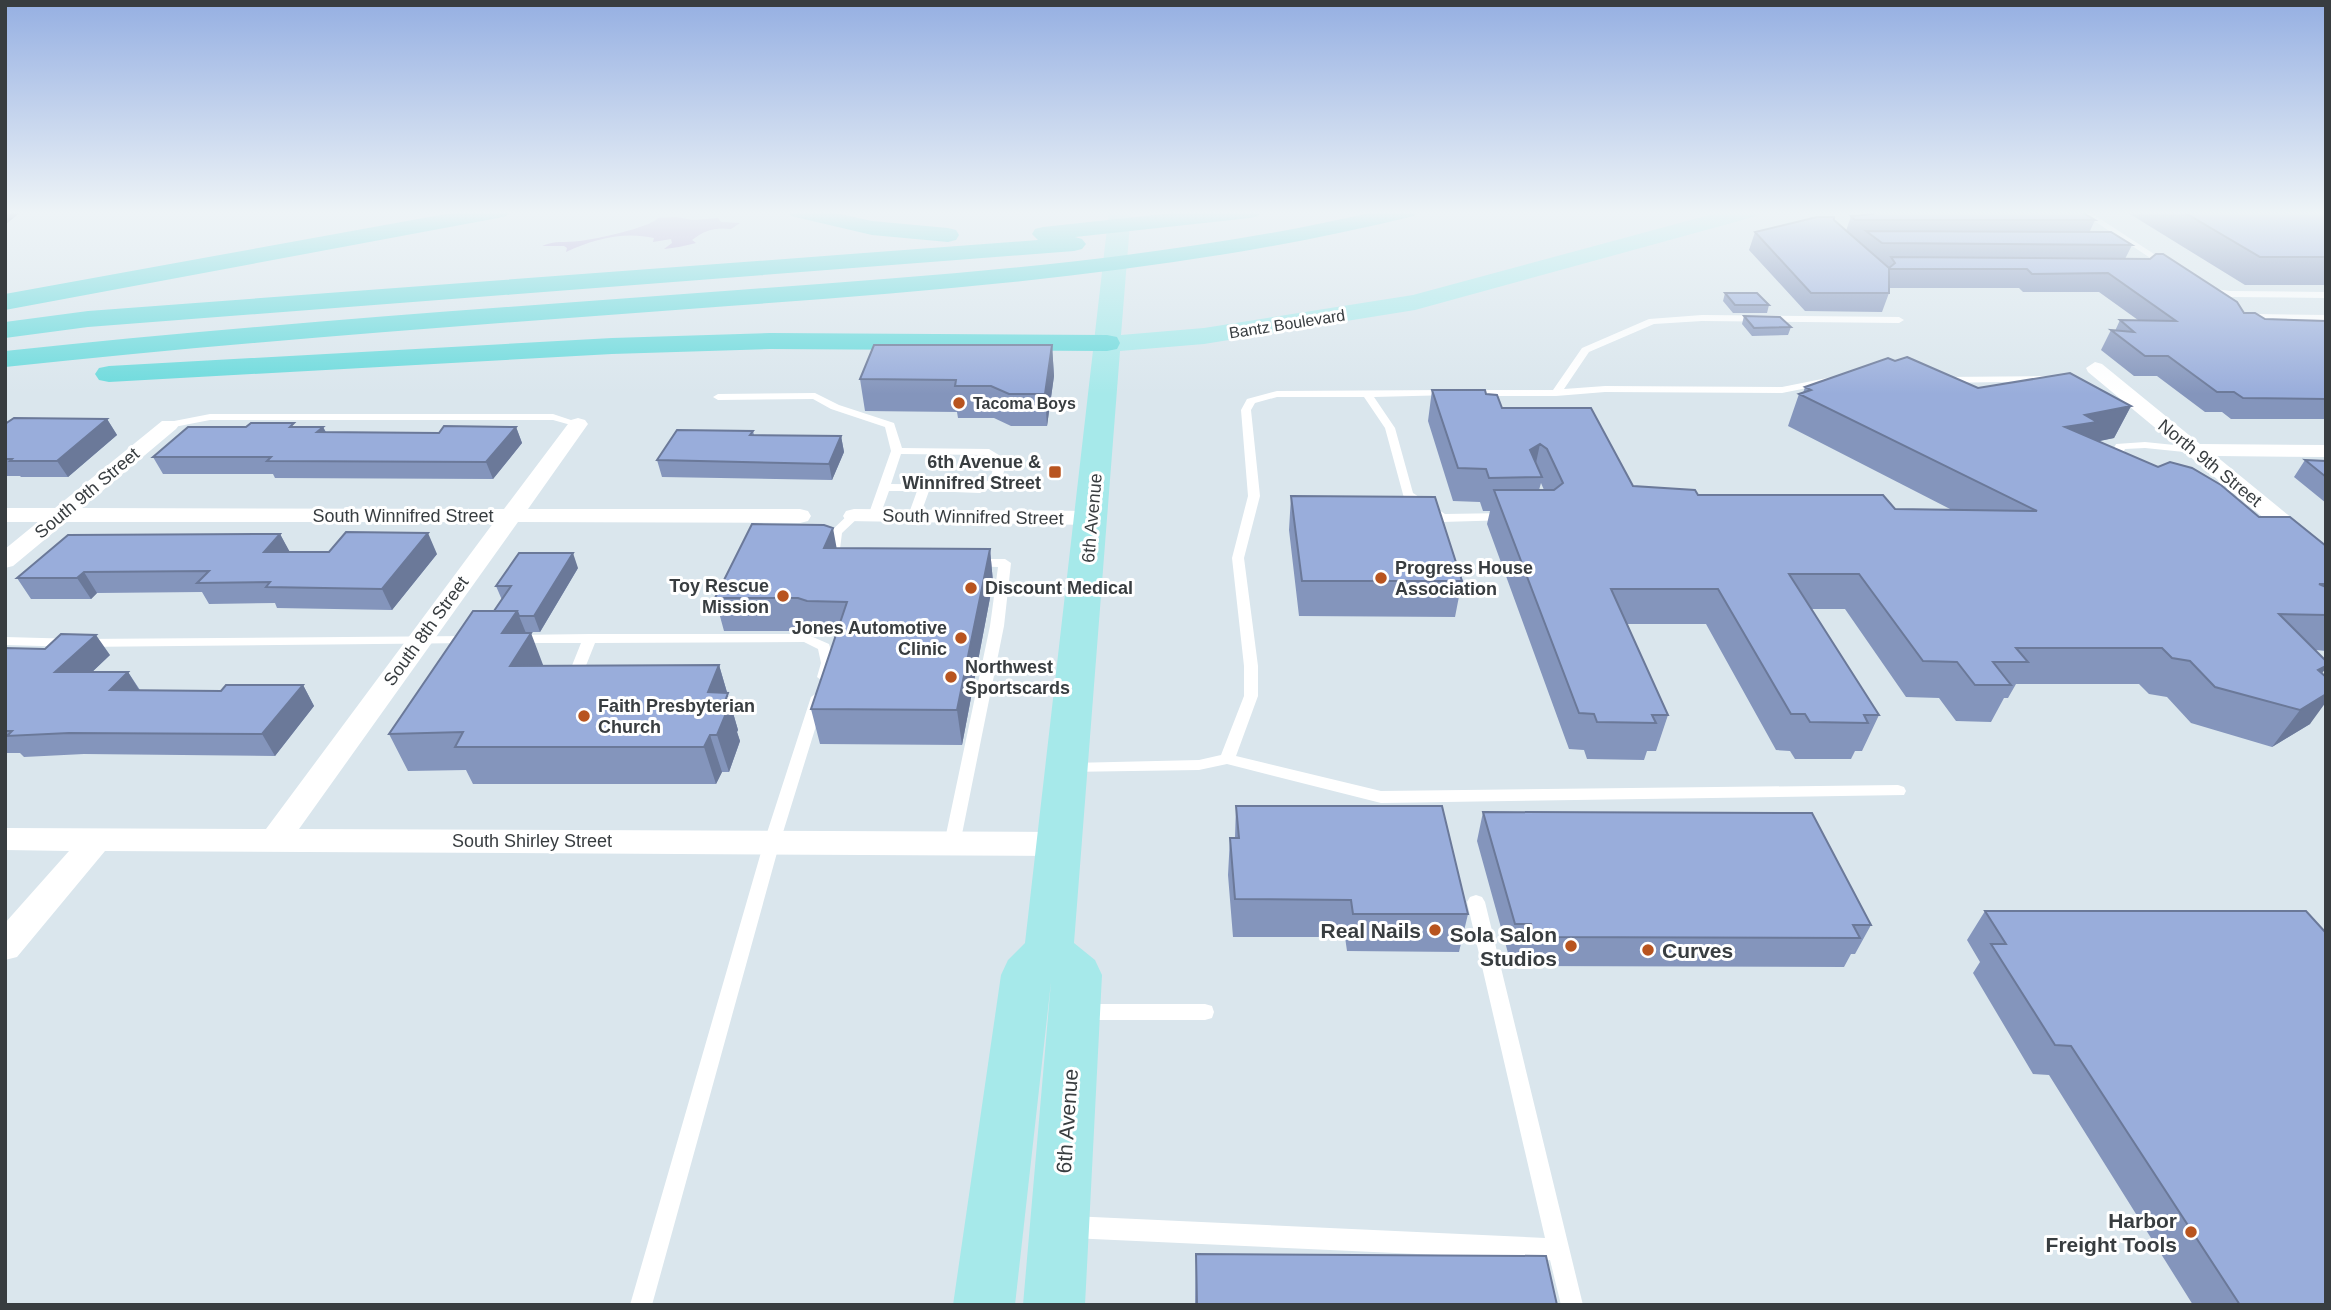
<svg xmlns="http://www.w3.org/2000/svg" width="2331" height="1310" font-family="Helvetica,sans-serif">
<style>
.water{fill:#b9a8d9}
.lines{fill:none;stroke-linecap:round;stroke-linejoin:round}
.lane{fill:#fff;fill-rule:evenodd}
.street{fill:#fff;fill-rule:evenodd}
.primary{fill:#a6e9ea;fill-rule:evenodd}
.highway{fill:#6adadc;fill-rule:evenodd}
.wall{fill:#8495bc;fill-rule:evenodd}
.shaded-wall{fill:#6b7999}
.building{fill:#99addb;stroke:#6b7999;stroke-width:2}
.poi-dot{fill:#b8541f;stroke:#fff;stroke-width:2.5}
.labels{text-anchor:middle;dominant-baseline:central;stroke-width:6;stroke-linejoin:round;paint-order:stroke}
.far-street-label{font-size:16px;fill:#383d40;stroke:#fff}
.far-poi-label{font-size:16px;font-weight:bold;fill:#383d40;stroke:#fff;text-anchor:start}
.poi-label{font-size:18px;font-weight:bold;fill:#383d40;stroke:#fff;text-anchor:start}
.street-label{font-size:18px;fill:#383d40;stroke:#fff}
.near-poi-label{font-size:21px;font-weight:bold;fill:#383d40;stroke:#fff;text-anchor:end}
.near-street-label{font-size:21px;fill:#383d40;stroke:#fff}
</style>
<rect width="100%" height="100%" fill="#dae6ed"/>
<!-- water -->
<path class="water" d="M676 217 693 220 718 218 721 222 740 223 731 229C715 227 705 230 692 240L696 243C685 246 675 248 664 249L672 243 671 239 653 242 654 238C624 231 593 239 566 252L567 248 564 246H542C555 240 565 243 580 241 596 239 649 228 658 218Z"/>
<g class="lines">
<!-- lane -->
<path class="lane" d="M2079 211H2088L2174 267 2167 269Z
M2208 288 2230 291 2326 292V298L2230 297 2205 293V289Z
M1702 315 1899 317 1904 320 1899 323 1702 321 1654 324 1589 352 1564 389 1605 386 1782 387 1832 377 1837 380 1832 383 1782 393 1605 392 1556 396H1469L1464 393 1469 390H1553L1582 348 1649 319Z
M2053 376 2058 379 2057 381 1940 383 1935 380 1940 377Z
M1448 390 1452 391V395L1374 397 1395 428 1413 493 1445 514 1506 513 1512 517 1510 520 1442 522 1404 498 1385 428 1364 397H1277L1255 403 1251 410 1260 496 1244 558 1258 666V696L1236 756 1381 791 1898 785 1904 787 1906 791 1904 795 1381 803 1227 764 1199 770 1066 772 1063 768 1066 764 1071 763 1199 760 1221 755 1244 696V666L1232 558 1248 496 1241 410 1247 399 1277 391Z
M815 393 839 405 894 423 902 448 989 449 1007 460 1001 482 980 493 929 491 920 516 914 520 908 516 917 491H889L880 516 878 519H870L868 516 891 451 885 427 831 409 813 399 718 400 713 397 718 394ZM901 454 986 455 995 461 990 480 978 485 891 484Z
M210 414H553L583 424 578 427 553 420H210L169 428 164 425 169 422Z
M2145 442 2194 447 2200 450 2194 453 2145 448 2125 449 2124 451 2135 463 2129 466 2125 465 2112 452 2116 444Z
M854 512 860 516 842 533 840 549 845 553 839 557 827 551 830 532 850 513Z
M974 559H1005L1011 563 1004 626 960 844 958 848 952 850 946 848 944 844 990 626 998 567 969 566 968 563 969 560Z
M590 634H806L829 644 835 663 831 677 824 682 817 677 821 663 818 649 804 642 595 643 583 673 576 678 569 673 581 643H514L507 639 514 635Z
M469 636 476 640 474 643 79 647 5 645V637L79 639Z
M818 692 825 697 780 842 652 1305H630L764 842 811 697Z
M1476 895 1482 897 1485 902 1583 1305H1561L1550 1260 1071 1238 1063 1234 1060 1227 1063 1220 1071 1216 1545 1238 1467 902 1470 897Z
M1084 1004H1205L1212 1006 1214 1012 1212 1018 1205 1020H1084L1077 1018 1075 1012 1077 1006Z"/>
<!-- street -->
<path class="street" d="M2254 314 2326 315V325L2248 323 2245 319Z
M2095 362 2102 364 2200 444 2326 445V457L2216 456 2326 546V565L2318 563 2088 372 2086 368Z
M578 418 585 420 588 424 528 509H800L808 511 811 516 808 521 800 523 518 522 299 829 1059 832 1070 836 1075 844 1070 852 1059 856 105 851 17 957 5 960V923L69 851 5 850V828L266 829 494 522H66L13 566 5 568V549L38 522H5V508H55L162 421H176L179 425 176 429 82 508 504 509 571 420Z
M854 509 1092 511 1100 513 1103 518 1100 523 1092 525 846 521 843 516 846 511Z"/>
<!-- primary -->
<path class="primary" d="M1109 211H1131L1121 335 1204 328 1413 295 1724 211H1760L1757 216 1415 310 1204 344 1120 351 1074 943 1095 960 1102 975 1085 1305H1023L1051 982 1015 1305H953L1001 975 1008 960 1025 943Z"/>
<!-- highway -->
<path class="highway" d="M462 211H509L506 216 498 218 5 310V294Z
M788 211H827L872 221 948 228 956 230 959 235 956 240 948 242 872 235 791 216Z
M1191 211H1261L1258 216 1250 218 1075 237 1082 239 1086 244 1082 249 1074 251 88 327 5 338V322L88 311 1038 240 1032 234 1035 229 1043 227Z
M1378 211H1417L1414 216C1189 271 960 289 729 306 488 324 246 341 5 367V351C249 325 494 308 738 290 953 274 1168 260 1378 211Z
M770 333 1107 335 1117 337 1120 343 1117 349 1107 351 770 349 612 354 109 382 99 380 95 374 99 368 109 366 612 338Z"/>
</g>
<!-- wall -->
<path class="wall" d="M1867 211H2080L2095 220 2090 231 2132 245 2125 259 2244 313 2265 319 2326 321V419H2231L2222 412H2205L2157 376H2134L2101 350 2111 330 2115 331 2120 320H2138L2099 292H2023L2019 288H1889V293L1882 312 1805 311 1749 250 1755 232 1834 220 1846 231 1851 216 1866 215Z
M2125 211H2326V285H2245Z
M1725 293 1769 305 1767 313H1733L1723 301Z
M1744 316 1791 327 1788 335 1752 336 1742 324Z
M1052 345 1054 376 1047 426H1011L994 418H958L957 412 865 411 860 379Z
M1895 361 1978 388 2131 406 2114 438 2098 441 2259 517 2326 546V651L2316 650 2322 673 2310 724 2272 747 2191 723 2167 697 2149 694 2139 684H2016L2008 698H2004L1991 722 1956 721 1939 698 1906 697 1845 609H1811L1879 715 1862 751H1855L1851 759H1795L1790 751 1776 750 1706 624H1627L1668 715 1656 751H1647L1644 760 1587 759 1584 750 1569 749 1487 524 1490 511H1483L1480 502 1453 501 1428 421 1432 390 1486 394 1502 408 1633 486 1698 495 1895 509 1952 510 1788 426 1799 394 1803 393 1805 387ZM1541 483 1544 490H1539Z
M107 419 117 435 68 477H21L20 476H5V424Z
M296 427H323L326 432 439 433 516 427 522 443 493 479 275 478 273 474H163L153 457Z
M753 431 754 435 841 436 844 452 832 480 662 477 657 460Z
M2305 460 2326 461V503L2294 477Z
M1291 496 1462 581 1455 617 1299 616 1289 530Z
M280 534 289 552 437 554 392 610 277 608 275 603 209 604 202 592 97 593 91 599H31L17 578Z
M837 548 990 549 993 582 962 745 820 744 811 709 836 635H815L806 631H724L715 598Z
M578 568 540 632H525L543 666 719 665 738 730 737 732 740 741 729 772H722L716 784H473L466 770 408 771 389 734 494 611 502 600 496 586Z
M5 648 110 655 92 672H128L140 690 221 691 303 685 314 706 275 756 84 754 24 757 20 753H5Z
M1236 806 1468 914 1459 952 1347 951 1345 937H1233L1228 875 1230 838H1235Z
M1483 812 1871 925 1855 954H1851L1844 967 1526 966 1523 953H1508L1477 841Z
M1985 911 2326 1305H2193L2049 1075 2033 1074 1973 973 1980 962 1967 940Z
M1196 1254 1557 1305H1195Z"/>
<!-- shaded-wall -->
<path class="shaded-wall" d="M5 211H22L5 225Z
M1052 345 1054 376 1047 426 1045 394Z
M2131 406 2114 438 2086 444 2065 427 2085 415Z
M107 419 117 435 68 477 57 461Z
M323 427 331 443 317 432Z
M516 427 522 443 493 479 486 462Z
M841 436 844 452 832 480 829 464Z
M1540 444 1533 477 1530 450Z
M833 528 839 561 824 548Z
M428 533 437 554 392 610 382 589Z
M280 534 291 554 264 552Z
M990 549 993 582 962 745 957 710Z
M573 553 578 568 540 632 534 616Z
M84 572 97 593 91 599 77 578Z
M517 611 528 638 531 633 545 670 510 666 502 633Z
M96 635 110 655 70 693 55 672Z
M719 665 738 730 737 732 740 741 729 772 717 735 708 692Z
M2326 666V668L2302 700 2318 670Z
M128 672 141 693 110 690Z
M303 685 314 706 275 756 262 734Z
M2326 694V702L2310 724 2272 747 2300 710Z
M710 735 722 772 716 784 704 747Z"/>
<!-- building -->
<path class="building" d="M1870 211H2080L2095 220H1855L1851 216 1873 214Z
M2182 211H2326V257H2260Z
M1817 217H1834V220L1889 268 1895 263 1891 257 2150 259 2156 254H2163L2237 302 2244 313H2255L2265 319 2326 321V399L2243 398 2234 392H2217L2168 356H2145L2111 330 2134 332 2120 320 2176 321 2108 273 2032 274 2027 269H1889V293H1811L1755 232Z
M1866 231 2111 232 2132 245 1882 243Z
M1725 293H1757L1769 305H1735Z
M1744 316 1780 317 1791 327 1754 328Z
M874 345H1052L1045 394H1009L991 386H955L956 380 860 379Z
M1907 357 1978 388 2070 373 2131 406 2085 415 2097 422 2065 427 2158 467 2170 462 2192 468 2221 485 2259 517H2290L2326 546V584H2319L2326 587V615L2279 614 2326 661V666L2318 670 2326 677V694L2300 710 2215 687 2190 661 2172 658 2162 648H2016L2028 662H1993L2011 685H1975L1957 662 1923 661 1859 574H1789L1879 715H1864L1868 723 1810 722 1805 714H1791L1718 589H1611L1668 715H1652L1656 723 1597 722 1594 714 1579 713 1494 490H1554L1563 483 1547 449 1540 444 1530 450 1542 477 1489 478 1486 469 1458 468 1432 390H1485L1486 394 1497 395 1502 408H1591L1633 486 1695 490 1698 495H1883L1895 509 2037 511 1799 394 1811 390 1805 387 1888 358 1895 361Z
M14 418 107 419 57 461H10L12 459H5V424Z
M251 423H294L290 427H323L317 432 439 433 444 426 516 427 486 462 267 461 271 457H153L188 427H246Z
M677 430 753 431 750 435 841 436 829 464 657 460Z
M2305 460 2326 461V477Z
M1291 496 1435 497 1462 581H1302Z
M752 524 824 525 833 528 824 548 990 549 957 710 811 709 847 602 807 601 798 598H715Z
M346 532 428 533 382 589 266 587 270 582 197 583 209 571 84 572 77 578H17L68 535 280 534 264 552H329Z
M519 553H573L534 616H519L517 611H494L511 586H496Z
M473 611H517L502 633H531L510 666 719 665 708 692 728 693 724 704H730L717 735H710L704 747H455L463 732 389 734Z
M61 634 96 635 55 672H128L110 690 221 691 226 685H303L262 734 69 733 7 736 12 731H5V648L45 649Z
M1236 806H1442L1468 914H1353L1351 900 1235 899 1230 838H1239Z
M1483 812 1812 813 1871 925H1853L1860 938 1534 937 1531 924H1515Z
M1985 911H2306L2326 933V1305H2240L2071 1046 2055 1045 1991 944H2006Z
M1196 1254 1546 1256 1557 1305H1197Z"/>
<!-- sky -->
<linearGradient id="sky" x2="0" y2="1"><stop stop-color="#95afe2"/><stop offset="0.54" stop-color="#eef4f7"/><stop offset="1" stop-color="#eef4f7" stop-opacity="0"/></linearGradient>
<rect width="2331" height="394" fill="url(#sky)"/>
<!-- markers -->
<g class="poi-dot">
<circle cx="959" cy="403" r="7"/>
<rect x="1048" y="465" width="14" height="14" rx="3.5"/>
<circle cx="1381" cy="578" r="7"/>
<circle cx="971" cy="588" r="7"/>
<circle cx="783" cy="596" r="7"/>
<circle cx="961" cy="638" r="7"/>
<circle cx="951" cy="677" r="7"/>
<circle cx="584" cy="716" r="7"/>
<circle cx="1435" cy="930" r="7"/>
<circle cx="1571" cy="946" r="7"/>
<circle cx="1648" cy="950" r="7"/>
<circle cx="2191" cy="1232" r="7"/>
</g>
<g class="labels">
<!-- far-street labels -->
<g class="far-street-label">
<text transform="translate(1287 324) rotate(-9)">Bantz Boulevard</text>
</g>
<!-- far-poi labels -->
<g class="far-poi-label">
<text x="973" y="403">Tacoma Boys</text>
</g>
<!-- poi labels -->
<g class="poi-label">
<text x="1041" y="462" text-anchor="end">6th Avenue &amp;<tspan x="1041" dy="21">Winnifred Street</tspan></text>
<text x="1395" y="568">Progress House<tspan x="1395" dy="21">Association</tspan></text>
<text x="769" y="586" text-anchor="end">Toy Rescue<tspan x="769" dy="21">Mission</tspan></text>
<text x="985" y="588">Discount Medical</text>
<text x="947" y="628" text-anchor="end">Jones Automotive<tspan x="947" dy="21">Clinic</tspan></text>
<text x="965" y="667">Northwest<tspan x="965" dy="21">Sportscards</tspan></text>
<text x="598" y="706">Faith Presbyterian<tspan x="598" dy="21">Church</tspan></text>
</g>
<!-- street labels -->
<g class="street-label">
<text transform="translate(2210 463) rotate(39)">North 9th Street</text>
<text transform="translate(87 493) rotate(-40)">South 9th Street</text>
<text x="403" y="516">South Winnifred Street</text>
<text transform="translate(973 517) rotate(1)">South Winnifred Street</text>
<text transform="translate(1092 518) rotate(-85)">6th Avenue</text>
<text transform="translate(426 631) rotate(-54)">South 8th Street</text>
<text x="532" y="841">South Shirley Street</text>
</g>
<!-- near-poi labels -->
<g class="near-poi-label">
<text x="1421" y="930">Real Nails</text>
<text x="1557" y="934">Sola Salon<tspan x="1557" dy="24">Studios</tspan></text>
<text x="1662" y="950" text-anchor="start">Curves</text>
<text x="2177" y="1220">Harbor<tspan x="2177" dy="24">Freight Tools</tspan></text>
</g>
<!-- near-street labels -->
<g class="near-street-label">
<text transform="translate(1067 1121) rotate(-86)">6th Avenue</text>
</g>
</g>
<!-- border -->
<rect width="2331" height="1310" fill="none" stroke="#383d40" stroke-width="14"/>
</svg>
